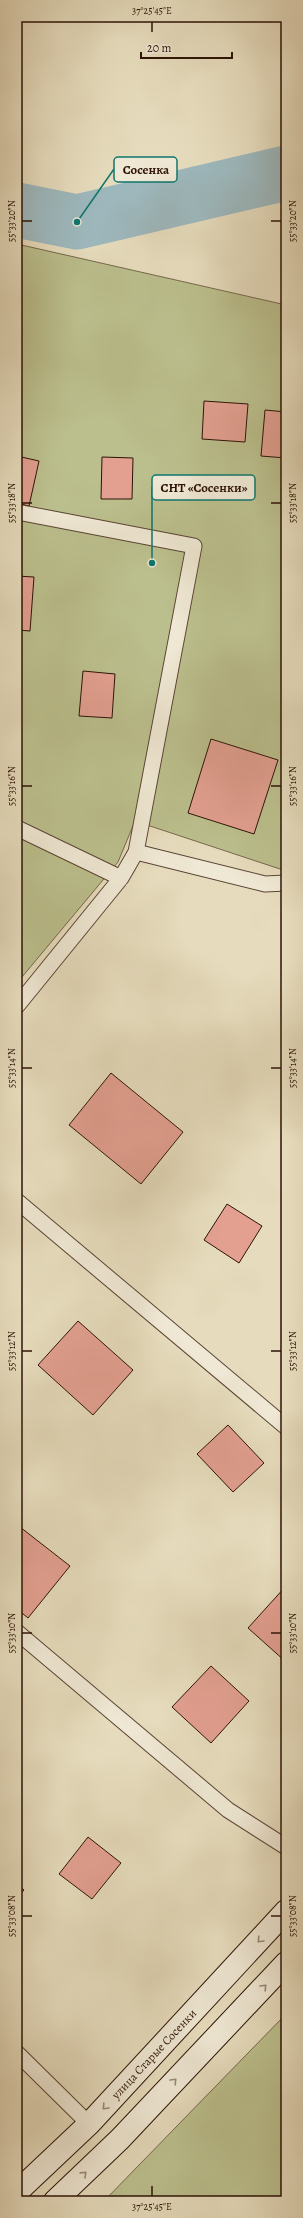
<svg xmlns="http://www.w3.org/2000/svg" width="303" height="2218" font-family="Alegreya,serif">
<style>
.green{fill:#bbbf8d;stroke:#74684a}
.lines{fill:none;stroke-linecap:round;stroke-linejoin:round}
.river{stroke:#9db8bd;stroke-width:55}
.building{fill:#e3a091;stroke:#2d1206}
.lane-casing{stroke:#5b4434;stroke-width:17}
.secondary-casing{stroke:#2d1206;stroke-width:24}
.lane{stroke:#efe8d4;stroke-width:15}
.secondary{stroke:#efe8d4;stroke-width:22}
.oneway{stroke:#988877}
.ticks{fill:none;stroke:#2d1206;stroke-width:1.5}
.labels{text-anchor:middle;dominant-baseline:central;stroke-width:3;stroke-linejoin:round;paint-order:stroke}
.street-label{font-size:12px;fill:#2d1206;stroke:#efe8d4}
.leader{fill:none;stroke:#0f766e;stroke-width:1.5}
.callout-dot{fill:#0f766e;stroke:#efe8d4;stroke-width:1.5}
.callout{fill:#efe8d4;stroke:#0f766e;stroke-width:1.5}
.callout-label{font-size:13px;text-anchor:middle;font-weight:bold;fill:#2d1206}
.neatline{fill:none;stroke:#2d1206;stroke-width:1.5}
.ticks-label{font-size:10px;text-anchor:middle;fill:#2d1206}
</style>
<rect width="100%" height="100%" fill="#e6dcbd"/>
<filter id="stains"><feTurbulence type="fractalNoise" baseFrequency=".005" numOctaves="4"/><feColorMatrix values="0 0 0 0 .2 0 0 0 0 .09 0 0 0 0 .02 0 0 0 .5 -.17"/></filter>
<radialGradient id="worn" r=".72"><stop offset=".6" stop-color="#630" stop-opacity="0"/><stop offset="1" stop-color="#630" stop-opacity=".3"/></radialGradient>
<!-- green -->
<path class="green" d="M17 244 286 305V871L135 821 118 862 17 983Z
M286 2014V2201H104Z"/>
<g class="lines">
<!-- river -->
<path class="river" d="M17 210 77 222 286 173"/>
</g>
<!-- building -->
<path class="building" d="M204 401 248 404 245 442 202 439Z
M265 410 286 412V458L261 456Z
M17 456 39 461 29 506 17 503Z
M102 457 133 458 132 499H101Z
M17 576 34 577 30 631 17 630Z
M83 671 115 674 112 718 79 716Z
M211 739 278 760 254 834 188 813Z
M111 1073 183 1132 141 1184 69 1125Z
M227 1204 262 1226 239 1263 204 1240Z
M78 1321 133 1370 93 1415 38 1365Z
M228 1425 264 1463 233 1492 197 1454Z
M20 1527 70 1566 28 1618 17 1609V1531Z
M286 1586V1662L248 1628Z
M211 1666 249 1701 211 1743 172 1707Z
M88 1837 121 1863 92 1899 59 1874Z
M17 1884 24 1890 17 1898Z"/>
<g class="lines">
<defs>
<path id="lane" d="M17 512 194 546 136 852 121 878 17 1006
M17 828 121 878
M136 852 265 884 286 883
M17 1201 286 1427
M17 1632 228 1810 286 1847
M17 2053 89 2124"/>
<path id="secondary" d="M17 2192 89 2124 286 1911
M55 2201 120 2139 286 1963"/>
</defs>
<!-- lane casing -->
<use href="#lane" class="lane-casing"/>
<!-- secondary casing -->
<use href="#secondary" class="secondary-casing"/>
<!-- lane -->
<use href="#lane" class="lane"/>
<!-- secondary -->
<use href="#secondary" class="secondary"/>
</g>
<!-- one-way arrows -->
<defs><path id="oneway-chevron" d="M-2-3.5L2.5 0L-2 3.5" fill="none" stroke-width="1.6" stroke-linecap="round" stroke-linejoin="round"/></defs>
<g class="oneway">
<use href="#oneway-chevron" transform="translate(260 1940) rotate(133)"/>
<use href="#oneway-chevron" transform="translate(264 1987) rotate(-47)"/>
<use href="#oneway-chevron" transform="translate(174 2081) rotate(-47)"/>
<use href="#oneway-chevron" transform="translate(105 2107) rotate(133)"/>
<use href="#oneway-chevron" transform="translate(84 2174) rotate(-44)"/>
</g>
<!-- ticks -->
<path class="ticks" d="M152 22V32M22 221H32M271 221H281M22 503H32M271 503H281M22 786H32M271 786H281M22 1068H32M271 1068H281M22 1351H32M271 1351H281M22 1633H32M271 1633H281M22 1916H32M271 1916H281M152 2186V2196"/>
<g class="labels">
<!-- street labels -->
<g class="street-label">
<text transform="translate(154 2054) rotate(-47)">улица Старые Сосенки</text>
</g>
</g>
<!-- callouts -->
<path class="leader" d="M77 222L114 169M152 563L152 487"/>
<g class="callout-dot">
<circle cx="77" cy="222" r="4"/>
<circle cx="152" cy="563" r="4"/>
</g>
<g class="callout">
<rect x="114" y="157" width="63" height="25" rx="4"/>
<rect x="152" y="475" width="103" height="25" rx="4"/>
</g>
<g class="callout-label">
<text x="146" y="174">Сосенка</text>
<text x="204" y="492">СНТ «Сосенки»</text>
</g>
<!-- margin -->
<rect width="303" height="2218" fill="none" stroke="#e6dcbd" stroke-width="44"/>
<!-- scale -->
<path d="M141 52v6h91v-6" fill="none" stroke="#2d1206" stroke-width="2"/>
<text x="147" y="52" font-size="12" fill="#2d1206" stroke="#efe8d4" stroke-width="3" paint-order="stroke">20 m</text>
<rect x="22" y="22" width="259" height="2174" class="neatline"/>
<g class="ticks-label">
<text x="152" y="14">37°25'45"E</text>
<text transform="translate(11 221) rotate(-90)" y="4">55°33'20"N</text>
<text transform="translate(292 221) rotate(-90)" y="4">55°33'20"N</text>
<text transform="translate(11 503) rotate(-90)" y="4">55°33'18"N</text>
<text transform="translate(292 503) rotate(-90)" y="4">55°33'18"N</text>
<text transform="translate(11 786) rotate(-90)" y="4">55°33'16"N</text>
<text transform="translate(292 786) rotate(-90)" y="4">55°33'16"N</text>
<text transform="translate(11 1068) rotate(-90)" y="4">55°33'14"N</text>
<text transform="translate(292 1068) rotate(-90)" y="4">55°33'14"N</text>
<text transform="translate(11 1351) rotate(-90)" y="4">55°33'12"N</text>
<text transform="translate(292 1351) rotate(-90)" y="4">55°33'12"N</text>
<text transform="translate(11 1633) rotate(-90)" y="4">55°33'10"N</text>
<text transform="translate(292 1633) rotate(-90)" y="4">55°33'10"N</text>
<text transform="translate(11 1916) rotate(-90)" y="4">55°33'08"N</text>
<text transform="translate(292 1916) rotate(-90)" y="4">55°33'08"N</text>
<text x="152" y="2210">37°25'45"E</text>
</g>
<rect width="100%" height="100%" filter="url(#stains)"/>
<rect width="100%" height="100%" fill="url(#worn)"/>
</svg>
